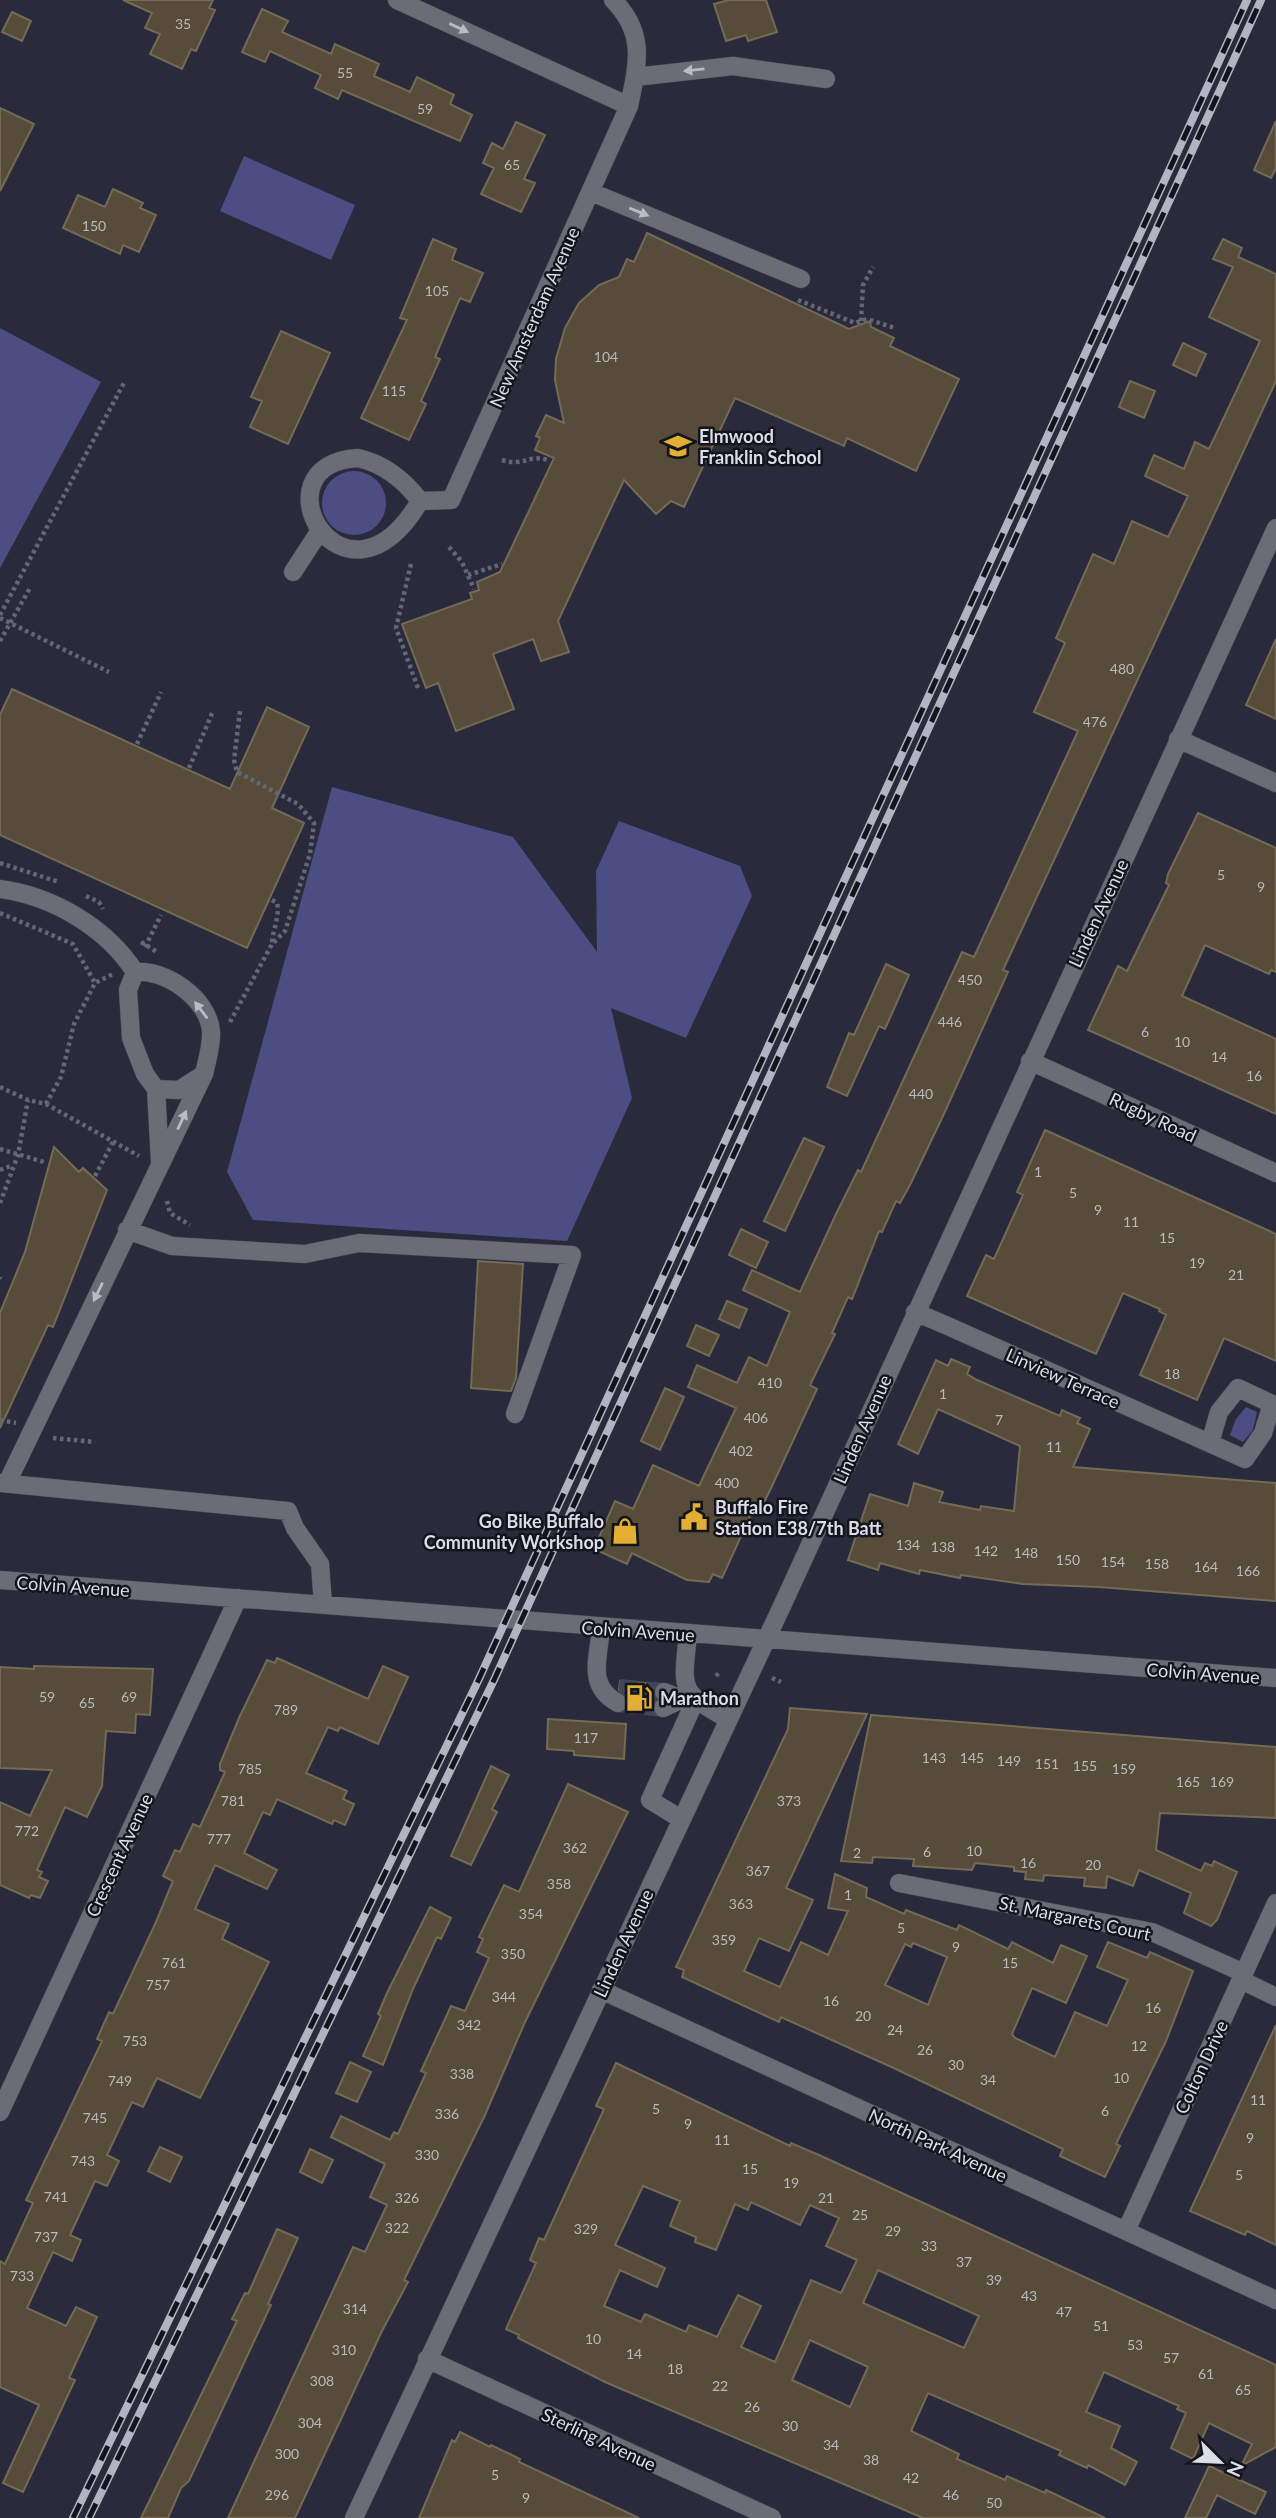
<svg xmlns="http://www.w3.org/2000/svg" width="1276" height="2518" font-family="Lato,sans-serif">
<style>
.green{fill:#4c4d82}
.building{fill:#564c39;stroke:#746a56;stroke-width:2;fill-rule:evenodd}
.lines{fill:none;stroke-linecap:round;stroke-linejoin:round}
.minor-tunnel{stroke:#444657;stroke-width:18;stroke-dasharray:18 9;stroke-linecap:butt}
.minor-casing{stroke:#464759;stroke-width:19}
.path{stroke:#656676;stroke-width:4.5;stroke-dasharray:3.5 3.5;stroke-linecap:butt}
.minor{stroke:#6b6c75;stroke-width:18}
.rail-casing{stroke:#b3b4c1;stroke-width:8}
.rail{stroke:#13141c;stroke-width:5;stroke-dasharray:16;stroke-linecap:butt}
.oneway{fill:#babbc6}
.labels{text-anchor:middle;dominant-baseline:central;stroke-width:5;stroke-linejoin:round;paint-order:stroke}
.number-label{font-size:14px;fill:#bab9bd}
.street-label{font-size:18px;fill:#dcdde9;stroke:#13141c}
.poi-label{font-size:18px;font-weight:bold;fill:#dcdde9;stroke:#13141c;text-anchor:start}
</style>
<rect width="100%" height="100%" fill="#292b3d"/>
<!-- green -->
<path class="green" d="M244 156 355 205 331 260 220 211Z
M0 328 101 382 0 568Z
M322 503a32 32 0 1 1 64 0a32 32 0 1 1-64 0Z
M332 787 513 837 597 952 596 871 619 821 740 866 752 896 686 1038 611 1008 632 1098 567 1241 253 1220 227 1172Z
M1246 1407 1257 1412 1253 1430 1243 1442 1230 1435 1236 1419Z"/>
<!-- building -->
<path class="building" d="M123 0H213L209 8 215 10 196 51 191 49 182 69 150 54 160 34 145 28 152 13Z
M729 0H766L777 32 748 41 746 35 726 41 714 4Z
M262 9 288 21 282 32 331 54 335 44 379 64 374 76 410 92 417 77 454 95 450 104 472 115 460 141 342 90 338 99 315 88 321 75 270 51 265 62 242 52Z
M12 12 31 21 22 41 2 32Z
M0 108 34 124 0 191Z
M1276 121V168L1271 178 1254 170Z
M516 122 545 135 524 179 535 183 521 212 481 194 494 168 483 163 492 143 503 149Z
M113 189 143 203 140 208 156 215 139 252 123 245 120 254 63 228 78 195 105 207Z
M647 233 849 329 870 321 871 327 894 338 890 346 959 379 916 471 847 438 844 446 735 398 684 507 671 501 656 514 624 480 558 621 569 652 541 661 533 639 493 654 514 709 456 731 438 683 426 688 402 624 472 599 470 593 479 590 477 582 500 572 554 458 535 450 540 438 536 436 546 415 564 423 555 380 556 359 565 328 579 303 599 285 619 277 627 259 634 262Z
M433 239 456 249 452 260 483 273 470 302 460 298 435 357 440 359 421 401 426 404 409 440 361 418 407 320 400 318Z
M1223 239 1242 248 1238 257 1276 274V381L1003 970 1008 972 943 1116 910 1185 900 1203 896 1201 882 1232 879 1231 852 1299 848 1297 832 1333 835 1334 810 1385 817 1389 772 1486 760 1511 754 1508 722 1578 713 1574 709 1582 687 1580 632 1553 627 1564 594 1549 615 1501 633 1509 653 1465 699 1486 736 1408 688 1387 697 1365 737 1383 749 1357 767 1366 790 1312 743 1290 752 1270 800 1292 836 1214 858 1170 861 1172 962 952 974 957 1078 731 1034 712 1065 643 1056 638 1093 554 1114 564 1132 521 1168 537 1188 496 1145 476 1154 455 1184 469 1195 442 1209 449 1260 341 1209 317 1233 267 1213 259Z
M281 331 330 353 288 444 250 427 262 401 251 397Z
M1183 343 1206 354 1196 376 1173 365Z
M1130 381 1155 391 1144 418 1119 407Z
M1276 639V719L1246 705Z
M12 689 230 789 267 707 309 727 272 808 304 823 247 948 0 835V715Z
M1198 813 1276 848V972L1271 970 1269 974 1205 945 1182 996 1276 1039V1114L1088 1030 1118 966 1127 971 1169 885 1166 883 1168 874Z
M886 964 909 975 885 1029 879 1026 847 1096 827 1087 849 1033 854 1035Z
M1045 1130 1276 1234V1361L1224 1338 1197 1400 1140 1375 1166 1315 1159 1311 1160 1309 1123 1293 1096 1354 967 1296 986 1255 994 1259 1023 1195 1017 1192Z
M804 1138 824 1147 785 1231 764 1221Z
M54 1147 79 1172 83 1168 107 1190 53 1327 48 1325 0 1428V1313L25 1252Z
M741 1229 768 1242 756 1268 729 1255Z
M478 1261 523 1264 516 1378 511 1391 471 1388Z
M727 1301 747 1309 739 1328 719 1319Z
M696 1325 719 1335 709 1356 687 1346Z
M951 1359 970 1367 967 1374 977 1380 1060 1416 1062 1410 1080 1418 1077 1423 1090 1429 1073 1467 1276 1483V1601L1099 1587 1023 1584 961 1575 960 1578 920 1570 919 1574 880 1563 878 1570 848 1560 870 1494 908 1506 914 1483 943 1492 939 1502 980 1510 981 1506 1014 1511 1020 1446 938 1409 918 1454 898 1444 936 1360 948 1366Z
M665 1388 684 1397 660 1450 641 1441Z
M277 1658 368 1699 383 1666 408 1677 378 1744 340 1727 338 1731 328 1727 306 1773 347 1791 343 1799 354 1804 345 1825 334 1820 332 1824 277 1799 270 1815 263 1812 244 1853 277 1870 267 1889 215 1865 195 1909 229 1924 222 1939 269 1962 200 2098 157 2078 143 2107 132 2102 107 2155 119 2161 107 2186 95 2181 70 2235 81 2240 72 2261 53 2252 27 2308 66 2326 76 2307 97 2317 69 2378 75 2380 23 2492 3 2483 39 2405 0 2387V2261L5 2264 33 2203 26 2200 102 2041 97 2039 109 2012 113 2014 156 1922 173 1881 163 1876 175 1850 180 1852 193 1824 200 1827 225 1772 220 1770V1764L239 1718 267 1660 275 1663Z
M34 1666 153 1669 150 1715 136 1714 135 1733 106 1731 102 1786 87 1817 65 1807 37 1870 42 1872 39 1877 48 1881 40 1898 31 1895 29 1898 0 1885V1802L30 1816 52 1770 0 1768V1667L34 1669Z
M620 1681 656 1684 652 1711 628 1709V1699L619 1690Z
M790 1708 867 1714 786 1888 813 1900 789 1951 759 1938 744 1971 780 1987 801 1942 828 1955 848 1911 828 1908 835 1874 867 1888 866 1897 904 1914 906 1910 957 1930 959 1925 1008 1949 1012 1942 1053 1963 1061 1945 1087 1956 1066 2003 1032 1988 1012 2034 1015 2038 1055 2057 1075 2012 1107 2026 1128 1980 1097 1967 1108 1942 1147 1958 1150 1952 1193 1971 1166 2041 1116 2144 1120 2146 1105 2177 1060 2156 1063 2149 898 2070 781 2017 779 2022 682 1977 684 1970 676 1967 788 1729ZM913 1943 947 1957 928 2005 885 1985 905 1944 911 1947Z
M871 1715 1276 1747V1818L1160 1813 1156 1850 1201 1871 1205 1863 1212 1866 1214 1861 1237 1872 1217 1920 1211 1926 1184 1913 1191 1893 1139 1870 1133 1886 1107 1876 1106 1888 1084 1886 1085 1878 1044 1875 1043 1881 1025 1879 1026 1872 1014 1871V1867L975 1863 972 1870 913 1866 914 1859 873 1857 872 1863 841 1861Z
M548 1719 626 1724 624 1759 574 1755V1751L547 1749Z
M491 1766 509 1775 492 1809 497 1812 471 1865 451 1856Z
M568 1784 628 1812 525 2022 485 2115 404 2280 408 2282 381 2333 295 2518H228L353 2247 365 2252 387 2205 370 2197 385 2164 331 2137 341 2116 390 2140 394 2132 398 2134 426 2073 421 2071 451 2006 465 2011 489 1958 477 1952 483 1939 479 1937 504 1885 519 1892Z
M430 1907 451 1918 441 1939 437 1937 413 1989 383 2065 363 2056 381 2016 378 2014 387 1993Z
M1276 2025V2245L1247 2231 1245 2235 1190 2211Z
M350 2062 371 2072 357 2102 336 2093Z
M616 2063 790 2146 791 2143 819 2155 1276 2365V2447L1241 2466 1252 2444 1209 2423 1193 2459 1171 2448 1186 2413 1177 2409 1179 2406 1104 2372 1086 2412 1120 2426 1111 2448 1137 2462 1125 2485 1088 2465 1087 2468 1059 2455 1061 2451 928 2393 911 2431 959 2454 957 2459 1005 2480 1007 2476 1045 2493 1046 2490 1105 2518H923L605 2382 518 2338 519 2335 506 2329 536 2263 530 2260 539 2238 544 2240 604 2109 596 2106ZM643 2186 680 2201 670 2226 696 2237 695 2242 716 2250 735 2204 748 2210 751 2202 800 2225 810 2205 839 2218 826 2246 857 2260 841 2293 811 2280 775 2362 741 2347 761 2306 738 2295 717 2337 689 2325 686 2332 645 2314 641 2322 604 2306 620 2270 657 2287 665 2268 615 2245ZM878 2270 979 2316 964 2348 863 2303ZM810 2340 868 2367 850 2407 792 2380Z
M160 2147 182 2157 170 2182 148 2171Z
M310 2149 333 2160 322 2183 300 2172Z
M277 2229 298 2238 268 2304 271 2305 189 2481 181 2488 168 2518H141L237 2321 232 2319 245 2293 248 2294Z
M460 2432 490 2447 491 2445 520 2459 519 2462 639 2518H419L452 2440 455 2442Z
M1209 2466 1266 2492 1255 2514 1217 2495 1206 2518H1185Z"/>
<g class="lines">
<!-- minor-tunnel -->
<path class="minor-tunnel" d="M619 1688 664 1692
M618 1703 663 1708"/>
<defs>
<path id="minor" d="M397 0 629 106
M635 77 733 66 826 79
M591 192 801 279
M358 458C384 464 405 481 420 501 344 629 251 464 358 458Z
M420 501 451 500 629 106C638 64 646 33 613 0
M293 572 319 532
M1178 739 1276 783
M0 889C52 896 106 927 135 972
M135 972 128 990 131 1038 145 1074 156 1089 160 1162
M1030 1061 1276 1173
M156 1089 179 1090 201 1076
M127 1230 172 1246 305 1254 359 1243 572 1255 515 1414
M915 1312 950 1327 1245 1459 1263 1433 1272 1404 1238 1388 1219 1412 1210 1443
M0 1483 288 1511 295 1528 320 1564 323 1605
M7 1483 204 1074C207 1060 212 1045 211 1031 208 998 165 969 135 972
M0 1580C425 1613 850 1649 1276 1678
M601 1629C598 1660 587 1686 618 1703
M688 1635C682 1690 679 1692 728 1719
M663 1708 682 1699 664 1692
M681 1819 650 1800 695 1701
M899 1883 1152 1932 1244 1973
M1241 1980 1276 1997
M601 1990 1276 2300
M0 2112 238 1598
M1126 2231 1276 1903
M427 2359 772 2518
M354 2518 782 1606 1276 528"/>
</defs>
<!-- minor casing -->
<use href="#minor" class="minor-casing"/>
<!-- path -->
<path class="path" d="M798 300 855 323 867 319 895 328
M861 321 863 285 873 267
M502 460C524 467 528 454 548 460
M449 547 462 562 474 589
M411 564 396 628 418 688
M468 575 502 564
M0 615 125 381
M0 618 109 672
M0 641 30 588
M137 744 161 692
M189 768 213 711
M0 863 59 882
M86 896 99 902 103 909
M272 900 277 903C280 916 273 929 272 943
M0 913 73 944 95 983
M141 942 157 952
M145 947 161 915
M230 1022 272 944 285 931 310 854 314 823 298 804 237 772 234 760 240 711
M0 1087 28 1100 46 1104 139 1156
M46 1104 61 1077 74 1024 95 983 113 974
M0 1149 44 1162
M0 1170 13 1165
M95 1176 113 1142
M167 1201 170 1213 190 1225
M0 1203 18 1155 28 1100
M0 1278 1 1279
M0 1420 16 1423
M53 1438 95 1442
M716 1676 719 1673
M772 1678 781 1682"/>
<!-- minor -->
<use href="#minor" class="minor"/>
<defs>
<path id="rail" d="M73 2518 478 1681 1247 0
M89 2518 494 1680 1261 0"/>
</defs>
<!-- rail casing -->
<use href="#rail" class="rail-casing"/>
<!-- rail -->
<use href="#rail" class="rail"/>
</g>
<!-- one-way arrows -->
<defs><path id="oneway-solid" d="M-6-.8H1V-3.2L6.5 0L1 3.2V.8H-6Z" transform="scale(1.75)"/></defs>
<g class="oneway">
<use href="#oneway-solid" transform="translate(459 28) rotate(25)"/>
<use href="#oneway-solid" transform="translate(694 70) rotate(174)"/>
<use href="#oneway-solid" transform="translate(639 212) rotate(22)"/>
<use href="#oneway-solid" transform="translate(201 1010) rotate(-127)"/>
<use href="#oneway-solid" transform="translate(182 1120) rotate(-65)"/>
<use href="#oneway-solid" transform="translate(98 1292) rotate(116)"/>
</g>
<!-- icons -->
<defs>
<symbol id="school-bare" viewBox="-9 -9 18 18"><path d="M0-5L7-2L0 1L-7-2ZM-4 1L0 2.5L4 1V4Q0 6-4 4Z" fill="#e2af34" stroke="#13141c" stroke-width="2.5" paint-order="stroke"/></symbol>
<symbol id="civic-bare" viewBox="-9 -9 18 18"><path d="M-.6-6.5H3V-4.5H.6V-3L4-1V1h2V6H-6V1h2V-1L-.6-3ZM-1.2 2.5V6h2.4V2.5Z" fill="#e2af34" stroke="#13141c" stroke-width="2.5" paint-order="stroke"/></symbol>
<symbol id="shop-bare" viewBox="-9 -9 18 18"><path d="M-5-2.5h2.3a2.7 3.5 0 0 1 5.4 0H5L5.5 6h-11ZM-1.5-2.5h3a1.5 2.3 0 0 0-3 0Z" fill="#e2af34" stroke="#13141c" stroke-width="2.5" paint-order="stroke"/></symbol>
<symbol id="fuel-bare" viewBox="-9 -9 18 18"><path d="M-5.5-6h7V0h2V4h1.3V-2.5L3-4.5l.8-.8L6-3V5H2.5V1h-1V6h-7ZM-4.2-4.7v3.2H.2V-4.7Z" fill="#e2af34" stroke="#13141c" stroke-width="2.5" paint-order="stroke"/></symbol>
</defs>
<g fill-rule="evenodd">
<use href="#school-bare" x="659" y="427" width="38" height="38"/>
<use href="#civic-bare" x="675" y="1498" width="38" height="38"/>
<use href="#shop-bare" x="606" y="1512" width="38" height="38"/>
<use href="#fuel-bare" x="620" y="1679" width="38" height="38"/>
</g>
<g class="labels">
<!-- number labels -->
<g class="number-label">
<text x="183" y="23">35</text>
<text x="345" y="72">55</text>
<text x="425" y="108">59</text>
<text x="512" y="164">65</text>
<text x="94" y="225">150</text>
<text x="437" y="290">105</text>
<text x="606" y="356">104</text>
<text x="394" y="390">115</text>
<text x="1122" y="668">480</text>
<text x="1095" y="721">476</text>
<text x="1221" y="874">5</text>
<text x="1261" y="886">9</text>
<text x="970" y="979">450</text>
<text x="950" y="1021">446</text>
<text x="1145" y="1031">6</text>
<text x="1182" y="1041">10</text>
<text x="1219" y="1056">14</text>
<text x="1254" y="1075">16</text>
<text x="921" y="1093">440</text>
<text x="1038" y="1171">1</text>
<text x="1073" y="1192">5</text>
<text x="1098" y="1209">9</text>
<text x="1131" y="1221">11</text>
<text x="1167" y="1237">15</text>
<text x="1197" y="1262">19</text>
<text x="1236" y="1274">21</text>
<text x="1172" y="1373">18</text>
<text x="770" y="1382">410</text>
<text x="943" y="1393">1</text>
<text x="756" y="1417">406</text>
<text x="999" y="1419">7</text>
<text x="1054" y="1446">11</text>
<text x="741" y="1450">402</text>
<text x="727" y="1482">400</text>
<text x="908" y="1544">134</text>
<text x="943" y="1546">138</text>
<text x="986" y="1550">142</text>
<text x="1026" y="1552">148</text>
<text x="1068" y="1559">150</text>
<text x="1113" y="1561">154</text>
<text x="1157" y="1563">158</text>
<text x="1206" y="1566">164</text>
<text x="1248" y="1570">166</text>
<text x="47" y="1696">59</text>
<text x="129" y="1696">69</text>
<text x="87" y="1702">65</text>
<text x="286" y="1709">789</text>
<text x="586" y="1737">117</text>
<text x="934" y="1757">143</text>
<text x="972" y="1757">145</text>
<text x="1009" y="1760">149</text>
<text x="1047" y="1763">151</text>
<text x="1085" y="1765">155</text>
<text x="250" y="1768">785</text>
<text x="1124" y="1768">159</text>
<text x="1188" y="1781">165</text>
<text x="1222" y="1781">169</text>
<text x="233" y="1800">781</text>
<text x="789" y="1800">373</text>
<text x="27" y="1830">772</text>
<text x="219" y="1838">777</text>
<text x="575" y="1847">362</text>
<text x="974" y="1850">10</text>
<text x="927" y="1851">6</text>
<text x="857" y="1852">2</text>
<text x="1028" y="1862">16</text>
<text x="1093" y="1864">20</text>
<text x="758" y="1870">367</text>
<text x="559" y="1883">358</text>
<text x="848" y="1894">1</text>
<text x="741" y="1903">363</text>
<text x="531" y="1913">354</text>
<text x="901" y="1927">5</text>
<text x="724" y="1939">359</text>
<text x="956" y="1946">9</text>
<text x="513" y="1953">350</text>
<text x="174" y="1962">761</text>
<text x="1010" y="1962">15</text>
<text x="158" y="1984">757</text>
<text x="504" y="1996">344</text>
<text x="831" y="2000">16</text>
<text x="1153" y="2007">16</text>
<text x="863" y="2015">20</text>
<text x="469" y="2024">342</text>
<text x="895" y="2029">24</text>
<text x="135" y="2040">753</text>
<text x="1139" y="2045">12</text>
<text x="925" y="2049">26</text>
<text x="956" y="2064">30</text>
<text x="462" y="2073">338</text>
<text x="1121" y="2077">10</text>
<text x="988" y="2079">34</text>
<text x="120" y="2080">749</text>
<text x="1258" y="2099">11</text>
<text x="656" y="2108">5</text>
<text x="1105" y="2110">6</text>
<text x="447" y="2113">336</text>
<text x="95" y="2117">745</text>
<text x="688" y="2123">9</text>
<text x="1250" y="2137">9</text>
<text x="722" y="2139">11</text>
<text x="427" y="2154">330</text>
<text x="83" y="2160">743</text>
<text x="750" y="2168">15</text>
<text x="1239" y="2174">5</text>
<text x="791" y="2182">19</text>
<text x="56" y="2196">741</text>
<text x="407" y="2197">326</text>
<text x="826" y="2197">21</text>
<text x="860" y="2214">25</text>
<text x="397" y="2227">322</text>
<text x="586" y="2228">329</text>
<text x="893" y="2230">29</text>
<text x="46" y="2236">737</text>
<text x="929" y="2245">33</text>
<text x="964" y="2261">37</text>
<text x="22" y="2275">733</text>
<text x="994" y="2279">39</text>
<text x="1029" y="2295">43</text>
<text x="355" y="2308">314</text>
<text x="1064" y="2311">47</text>
<text x="1101" y="2325">51</text>
<text x="593" y="2338">10</text>
<text x="1135" y="2344">53</text>
<text x="344" y="2349">310</text>
<text x="634" y="2353">14</text>
<text x="1171" y="2357">57</text>
<text x="675" y="2368">18</text>
<text x="1206" y="2373">61</text>
<text x="322" y="2380">308</text>
<text x="720" y="2385">22</text>
<text x="1243" y="2389">65</text>
<text x="752" y="2406">26</text>
<text x="310" y="2422">304</text>
<text x="790" y="2425">30</text>
<text x="831" y="2444">34</text>
<text x="287" y="2453">300</text>
<text x="871" y="2459">38</text>
<text x="495" y="2474">5</text>
<text x="911" y="2477">42</text>
<text x="277" y="2494">296</text>
<text x="951" y="2494">46</text>
<text x="526" y="2497">9</text>
<text x="994" y="2502">50</text>
</g>
<!-- street labels -->
<g class="street-label">
<text transform="translate(534 317) rotate(-66)">New Amsterdam Avenue</text>
<text transform="translate(1098 913) rotate(-65)">Linden Avenue</text>
<text transform="translate(1153 1117) rotate(25)">Rugby Road</text>
<text transform="translate(1063 1378) rotate(24)">Linview Terrace</text>
<text transform="translate(862 1429) rotate(-66)">Linden Avenue</text>
<text transform="translate(73 1586) rotate(4)">Colvin Avenue</text>
<text transform="translate(638 1631) rotate(4)">Colvin Avenue</text>
<text transform="translate(1203 1673) rotate(4)">Colvin Avenue</text>
<text transform="translate(119 1855) rotate(-65)">Crescent Avenue</text>
<text transform="translate(1075 1918) rotate(12)">St. Margarets Court</text>
<text transform="translate(623 1943) rotate(-65)">Linden Avenue</text>
<text transform="translate(1201 2067) rotate(-65)">Colton Drive</text>
<text transform="translate(938 2145) rotate(25)">North Park Avenue</text>
<text transform="translate(599 2439) rotate(25)">Sterling Avenue</text>
</g>
<!-- poi labels -->
<g class="poi-label">
<text x="699" y="436">Elmwood<tspan x="699" dy="21">Franklin School</tspan></text>
<text x="715" y="1507">Buffalo Fire<tspan x="715" dy="21">Station E38/7th Batt</tspan></text>
<text x="604" y="1521" text-anchor="end">Go Bike Buffalo<tspan x="604" dy="21">Community Workshop</tspan></text>
<text x="660" y="1698">Marathon</text>
</g>
</g>
<!-- north arrow -->
<g transform="translate(1220 2462) rotate(114)" stroke="#13141c" stroke-width="5" paint-order="stroke">
<path d="M0-5L12 26L0 18L-12 26Z" fill="#dcdde9"/>
<text y="-10" font-size="19" font-weight="bold" text-anchor="middle" fill="#dcdde9">N</text>
</g>
</svg>
